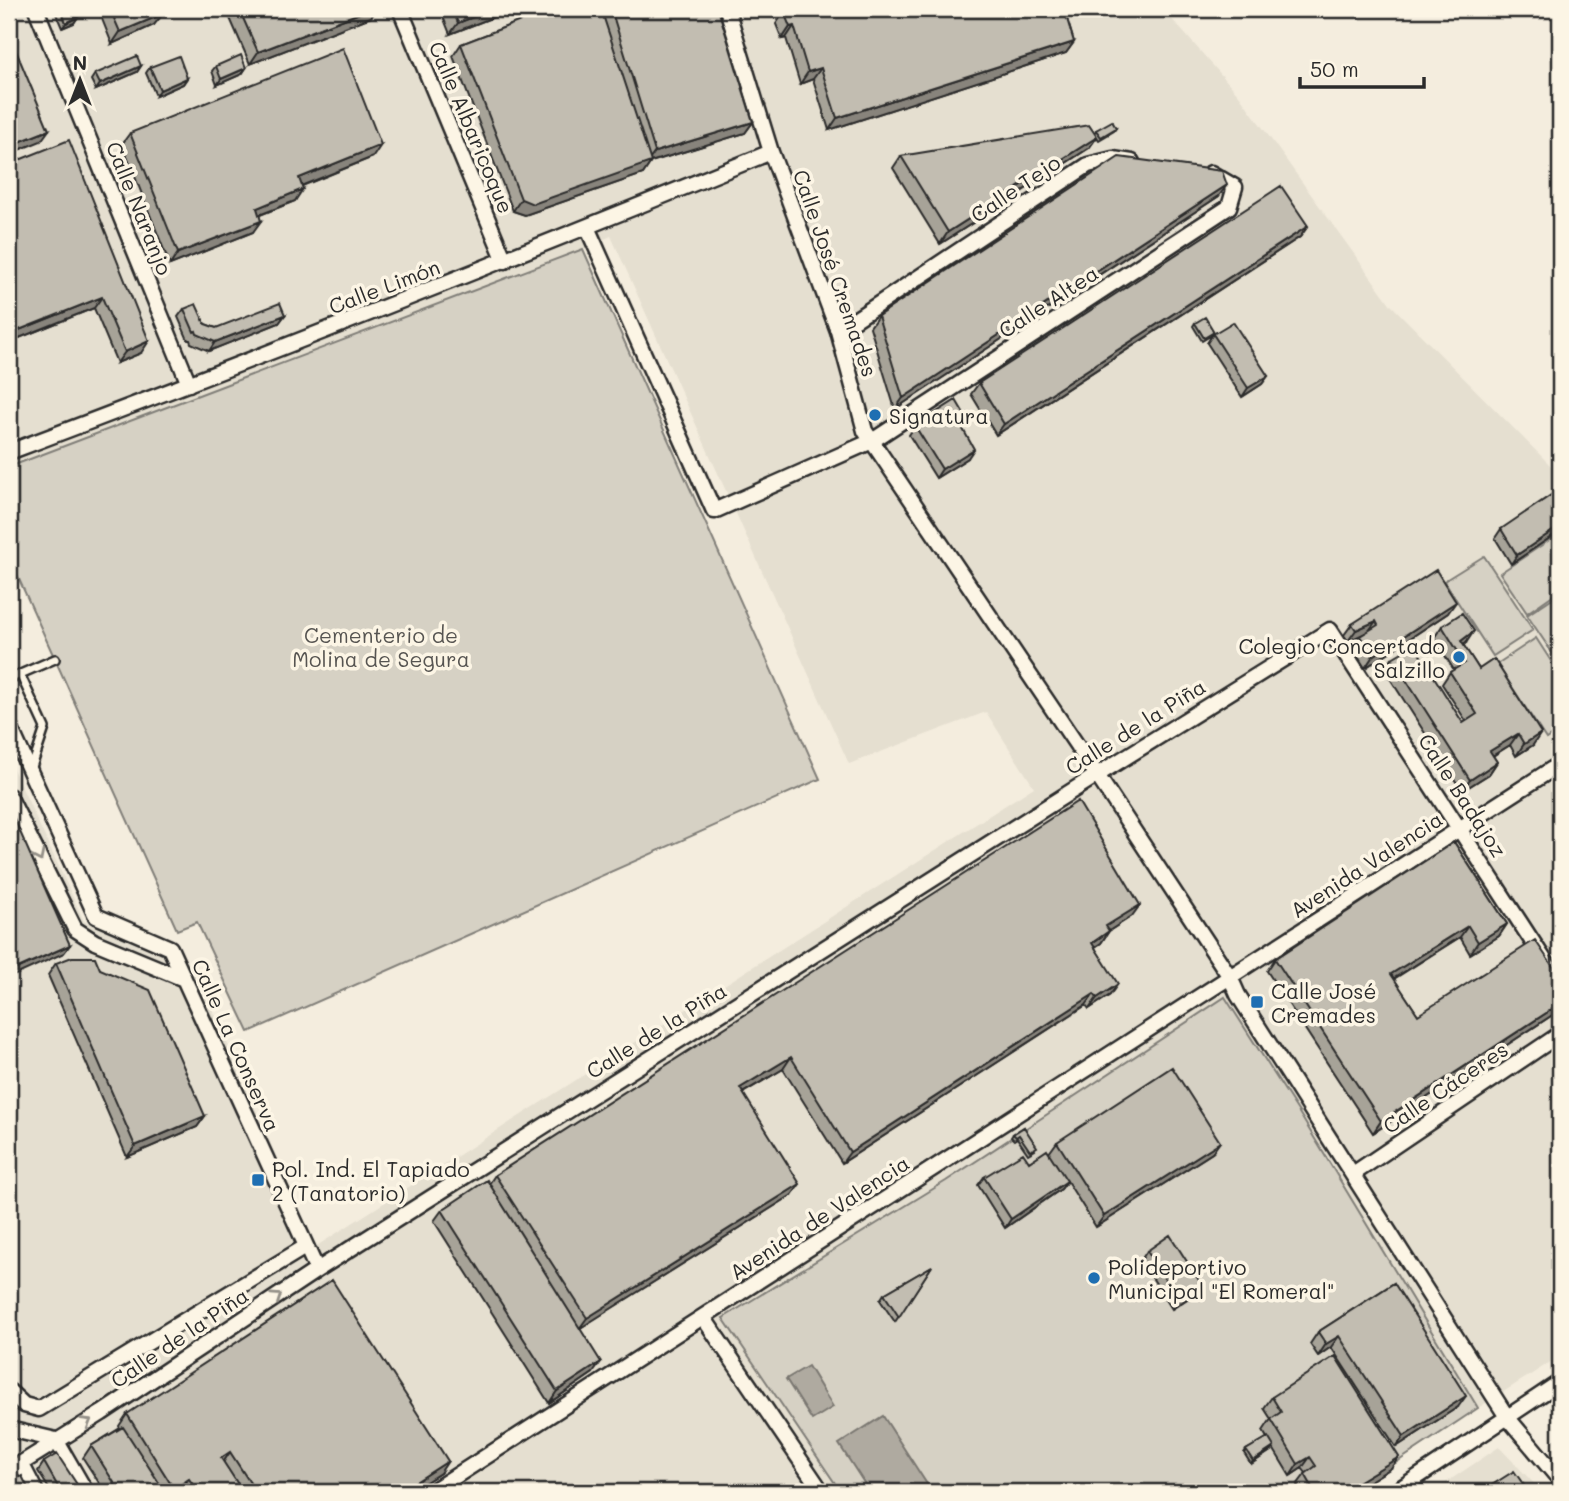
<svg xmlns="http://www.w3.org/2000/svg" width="1569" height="1501" font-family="Mali,sans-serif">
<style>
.built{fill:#e5dfd0}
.green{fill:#d6d1c4;stroke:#807e78;stroke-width:2}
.water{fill:#afaaa0;stroke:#7a7771;stroke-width:2}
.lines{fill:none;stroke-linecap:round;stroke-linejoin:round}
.lane-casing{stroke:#2b2b2b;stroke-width:12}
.street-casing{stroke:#2b2b2b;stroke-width:19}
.lane{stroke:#fcf5e5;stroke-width:7}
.street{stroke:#fcf5e5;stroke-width:14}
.wall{fill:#a7a398;stroke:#2b2b2b;stroke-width:2}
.shaded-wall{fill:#88847c;stroke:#2b2b2b;stroke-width:2}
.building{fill:#c2bdb1;stroke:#2b2b2b;stroke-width:2}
.oneway{stroke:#949088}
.poi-dot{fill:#1f6fb2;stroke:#fcf5e5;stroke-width:2.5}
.labels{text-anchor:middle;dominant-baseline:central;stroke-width:7;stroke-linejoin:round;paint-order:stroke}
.street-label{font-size:21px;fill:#2b2b2b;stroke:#fcf5e5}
.poi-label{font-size:21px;fill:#2b2b2b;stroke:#fcf5e5;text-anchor:start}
.park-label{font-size:21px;fill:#565451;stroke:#fcf5e5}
</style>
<rect width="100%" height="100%" fill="#f4edde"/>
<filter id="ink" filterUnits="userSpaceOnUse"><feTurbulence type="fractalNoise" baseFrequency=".0143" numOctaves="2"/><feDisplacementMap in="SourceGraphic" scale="14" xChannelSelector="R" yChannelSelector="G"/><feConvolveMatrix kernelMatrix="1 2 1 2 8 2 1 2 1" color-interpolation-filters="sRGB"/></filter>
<g filter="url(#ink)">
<!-- built -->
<path class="built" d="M9 9H1163L1239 95 1391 305 1560 475V1356L1478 1408 1298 1111 1225 997 946 1181 723 1318 841 1492H9V760L84 921 194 966 315 1247 1034 787 986 712 849 764 611 236 583 249 9 467Z
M1499 1447 1542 1492H1432Z"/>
<!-- green -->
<path class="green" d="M583 249 820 779 249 1032 197 922 177 930 9 557V467Z
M1560 533V590L1527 613 1500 573Z
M1484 556 1533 630 1493 656 1444 581Z
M1560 593V649L1553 654 1527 615Z
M1536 638 1560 675V729L1546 739 1497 664Z
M1225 997 1298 1111 1478 1408 1352 1492H841L723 1318 946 1181Z"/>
<!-- water -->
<path class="water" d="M808 1366 833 1407 812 1420 786 1379Z
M883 1416 932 1492H870L839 1444Z"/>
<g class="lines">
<defs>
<path id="lane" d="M20 674 45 728 31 770
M9 679 55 659"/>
<path id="street" d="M36 9 189 384
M400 9 505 261
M727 9 771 152 838 331 865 431 1097 775 1230 977 1238 995 1507 1417 1560 1480
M587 227 714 511 872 441 1229 207 1235 187 1211 173
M838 331 1088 165 1113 159 1132 162
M9 452C265 356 518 255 771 152
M9 725 96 916 170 948 317 1270
M9 796 75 929 95 942 184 979
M1353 1174 1560 1034
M703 1317 822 1492
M9 1391 24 1405 39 1409 305 1247
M9 1429 56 1440 86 1492
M21 1463 36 1492
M9 1471 102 1413 317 1270 1097 775 1330 630 1560 984
M431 1492 1560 764
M1395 1492 1560 1382"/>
</defs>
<!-- lane casing -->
<use href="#lane" class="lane-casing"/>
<!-- street casing -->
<use href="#street" class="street-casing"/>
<!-- lane -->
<use href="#lane" class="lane"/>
<!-- street -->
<use href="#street" class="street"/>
</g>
<!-- wall -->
<path class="wall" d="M54 9H74L78 17 74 23 62 28Z
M98 9H160L154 25 112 44Z
M226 9H377L371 17 250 64Z
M440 9H514L450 34Z
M517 9H718L753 122 745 133 651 162 643 174 525 215 513 211 453 56 461 44 521 21Z
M777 9H1064L1074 42 1066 53 829 130 813 79 800 84 786 38 782 39 776 24 780 18Z
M141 66 137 72 96 90 91 80 95 74Z
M216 66 246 68 242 74 217 85 212 71Z
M150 67 187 78 183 84 156 96 146 73Z
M1116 128 1114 131 1099 140 1097 137 1089 148 940 244 893 168 901 156 1094 133 1096 130Z
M130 133 373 157 302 186 295 201 260 215 253 232 170 265 122 144Z
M9 164 141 353 117 363 94 308 9 342Z
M1219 196 895 409 870 327 878 316Z
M1308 226 1300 237 996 435 971 394 979 383Z
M184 309 205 324 216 328 285 315 279 323 209 351 191 343 190 340H188L178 317Z
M1195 323 1212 335 1202 341 1193 326Z
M1213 334 1268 376 1262 384 1242 397 1207 343Z
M966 417 960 425 968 458 936 478 909 435 915 426Z
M1501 529 1560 531 1511 564 1495 538Z
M1448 613 1365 668 1352 647 1359 636 1348 641 1344 635 1352 624Z
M1442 626 1466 643 1463 645 1479 669 1533 745 1516 756 1510 745 1493 756 1497 762 1489 774 1462 791 1384 669 1392 658 1463 723 1466 721 1442 684 1450 672 1454 670 1434 638Z
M1454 842 1507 924 1499 936 1470 954 1460 937 1394 979 1418 1015 1560 977V1010L1373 1133 1267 971 1275 959Z
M1132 916 1109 931 1101 943 1095 947 1110 995 1089 1009 1086 1005 842 1163 783 1069 743 1093 792 1195 580 1328 593 1373 549 1403 434 1221 442 1210 489 1184 495 1175Z
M56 963 100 969 205 1116 197 1127 127 1157 48 975Z
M1024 1127 1035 1150 1028 1154 1017 1138 1014 1140 1011 1137 1013 1134Z
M1057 1142 1212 1153 1096 1227 1067 1181 1061 1189 1005 1228 978 1185 984 1177 1029 1162 1049 1153Z
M1147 1251 1196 1293 1172 1309 1141 1260Z
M932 1266 895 1322 880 1300 884 1294Z
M1394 1283 1458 1407 1396 1447 1331 1347 1318 1356 1310 1344 1318 1332Z
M1272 1397 1391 1468 1352 1492H1301L1297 1485 1306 1473 1302 1468 1290 1476 1273 1448 1272 1450 1251 1464 1244 1453 1246 1450 1267 1438 1263 1431 1271 1419 1264 1408Z
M127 1414 440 1473 410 1492H105L83 1458 91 1446 120 1428 119 1426Z
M44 1462 82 1492H51L38 1471Z"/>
<!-- shaded-wall -->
<path class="shaded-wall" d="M370 9H377L371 17 250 64 258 52Z
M493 9H514L450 34 458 23Z
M533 9H553L522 21 530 10Z
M163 14 154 25 112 44 120 32Z
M78 17 74 23 62 28 66 23Z
M794 26 786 38 782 39 790 27Z
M1074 42 1066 53 829 130 837 118Z
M141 66 137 72 96 90 100 84Z
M246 68 242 74 217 85 221 79Z
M821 68 813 79 800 84 808 72Z
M187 78 183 84 156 96 160 90Z
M753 122 745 133 647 163 655 152Z
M49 130 41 141 9 154V146Z
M1097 137 1089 148 940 244 948 232Z
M381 145 373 157 291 190 299 178Z
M651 162 643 174 525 215 513 211 521 199Z
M1227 185 1219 196 895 409 903 398Z
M303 189 295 201 249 219 257 208Z
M261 221 253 232 170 265 178 253Z
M1308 226 1300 237 996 435 1004 424Z
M102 297 94 308 9 342V334Z
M285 315 279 323 209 351 215 342Z
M149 341 141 353 117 363 125 352Z
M1268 376 1262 384 1242 397 1248 388Z
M974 449 968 458 936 478 942 469Z
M1560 526V531L1511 564 1517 555Z
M1456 602 1448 613 1365 668 1373 656Z
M1376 621 1368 632 1348 641 1356 630Z
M1474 631 1466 643 1457 650 1461 641Z
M1541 733 1533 745 1516 756 1524 744Z
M1518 734 1510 745 1482 762 1490 751Z
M1497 762 1489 774 1462 791 1470 780Z
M1140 905 1132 916 1098 938 1106 926Z
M1507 924 1499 936 1470 954 1478 942Z
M1468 926 1460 937 1383 985 1391 974Z
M1109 931 1101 943 1084 954 1092 943Z
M70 945 64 953 9 978V972Z
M1118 984 1110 995 1089 1009 1097 998Z
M1094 994 1086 1005 842 1163 850 1152Z
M1560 1004V1010L1373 1133 1381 1121Z
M791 1057 783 1069 732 1099 740 1088Z
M205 1116 197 1127 127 1157 135 1146Z
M1220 1142 1212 1153 1096 1227 1104 1216Z
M1067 1181 1061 1189 1005 1228 1011 1219Z
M800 1184 792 1195 579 1329 587 1318Z
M1202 1285 1196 1293 1172 1309 1178 1300Z
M1339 1336 1331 1347 1318 1356 1326 1344Z
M601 1362 593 1373 549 1403 557 1391Z
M1466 1396 1458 1407 1396 1447 1404 1436Z
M1274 1447 1272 1450 1251 1464 1253 1461Z
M230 1452 222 1464 221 1458Z
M1310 1457 1302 1468 1290 1476 1298 1464Z
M1399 1457 1391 1468 1352 1492H1341Z
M448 1461 440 1473 410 1492H400Z"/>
<!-- building -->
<path class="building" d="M61 9H74L78 17 66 23Z
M110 9H160L163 14 120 32Z
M239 9H370L258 52Z
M452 9H493L458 23Z
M552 9H601L651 162 533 204 521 199 461 44Z
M611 9H718L753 122 655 152Z
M789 9H1064L1074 42 837 118 821 68 808 72 794 26 790 27 784 12 789 10Z
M9 34 49 130 9 146Z
M343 48 381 145 299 178 303 189 257 208 261 221 178 253 130 133Z
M241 55 246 68 221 79 216 66Z
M137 56 141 66 100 84 95 74Z
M179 56 187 78 160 90 150 67Z
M1112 121 1116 128 1101 137 1096 130Z
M1089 125 1097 137 948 232 901 156Z
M69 140 149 341 125 352 102 297 9 334V164Z
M1119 157 1222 171 1227 185 903 398 878 316Z
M1281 186 1308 226 1004 424 979 383Z
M280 303 285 315 215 342 197 334 196 331 194 332 184 309 196 304 205 324 216 328Z
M1205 317 1214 332 1204 338 1195 323Z
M1233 322 1268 376 1248 388 1213 334Z
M956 400 966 417 959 422 974 449 942 469 915 426Z
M1560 489V526L1517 555 1501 529Z
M1436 570 1456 602 1373 656 1360 636 1378 625 1376 621 1356 630 1352 624Z
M1462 613 1474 631 1461 641 1479 669 1494 659 1541 733 1524 744 1518 734 1490 751 1497 762 1470 780 1392 658 1414 645 1463 723 1477 714 1450 672 1465 663 1442 626Z
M1078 801 1140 905 1106 926 1109 931 1092 943 1118 984 1097 998 1094 994 850 1152 791 1057 740 1088 800 1184 587 1318 495 1175Z
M9 809H10L70 945 9 972Z
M1454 842 1507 924 1478 942 1468 926 1391 974 1418 1015 1535 940 1560 977V1004L1381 1121 1275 959Z
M72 957H95L100 969 150 990 205 1116 135 1146 56 963Z
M1172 1067 1220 1142 1104 1216 1057 1142Z
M1024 1127 1037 1147 1030 1151 1019 1135 1016 1137 1013 1134Z
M1047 1150 1067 1181 1011 1219 984 1177 1023 1153 1029 1162Z
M487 1180 601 1362 557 1391 442 1210Z
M1170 1235 1202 1285 1178 1300 1147 1251Z
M932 1266 899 1317 884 1294Z
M332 1280 448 1461 400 1492H256L230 1452 221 1458 243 1492H198L189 1479 174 1489 127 1414Z
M1394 1283 1466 1396 1404 1436 1339 1336 1326 1344 1318 1332Z
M1335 1356 1399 1457 1341 1492H1311L1314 1490 1305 1474 1316 1466 1310 1457 1298 1464 1271 1419 1281 1412 1272 1397Z
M123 1427 165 1492H120L91 1446Z
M1268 1437 1274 1447 1253 1461 1246 1450Z
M57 1454 82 1492H61L44 1462Z
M1514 1471 1528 1491 1526 1492H1481Z
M22 1476 30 1492H9V1484Z
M187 1482 194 1492H172Z"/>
<!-- one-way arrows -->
<defs><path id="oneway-chevron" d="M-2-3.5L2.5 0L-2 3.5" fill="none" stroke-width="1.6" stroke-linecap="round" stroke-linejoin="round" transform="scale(1.75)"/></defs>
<g class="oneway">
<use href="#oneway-chevron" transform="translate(39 857) rotate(64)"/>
<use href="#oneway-chevron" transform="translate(277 1297) rotate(-34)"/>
<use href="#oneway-chevron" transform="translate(87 1422) rotate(-31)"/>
</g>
</g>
<!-- markers -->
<g class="poi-dot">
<circle cx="875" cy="415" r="7"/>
<circle cx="1459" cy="657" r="7"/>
<rect x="1250" y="995" width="14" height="14" rx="3.5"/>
<rect x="251" y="1173" width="14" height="14" rx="3.5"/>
<circle cx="1094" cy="1278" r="7"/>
</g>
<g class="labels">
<!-- street labels -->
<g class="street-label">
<text transform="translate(472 127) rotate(67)">Calle Albaricoque</text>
<text transform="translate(1015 188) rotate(-34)">Calle Tejo</text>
<text transform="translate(140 208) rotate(68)">Calle Naranjo</text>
<text transform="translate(836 273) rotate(71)">Calle José Cremades</text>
<text transform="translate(384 286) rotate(-21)">Calle Limón</text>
<text transform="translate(1048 301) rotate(-33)">Calle Altea</text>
<text transform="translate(1135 726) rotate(-32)">Calle de la Piña</text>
<text transform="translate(1463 795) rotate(57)">Calle Badajoz</text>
<text transform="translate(1366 864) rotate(-33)">Avenida Valencia</text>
<text transform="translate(656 1030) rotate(-32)">Calle de la Piña</text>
<text transform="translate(237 1045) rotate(66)">Calle La Conserva</text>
<text transform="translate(1445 1087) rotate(-34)">Calle Cáceres</text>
<text transform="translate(819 1217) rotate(-33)">Avenida de Valencia</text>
<text transform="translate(179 1337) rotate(-34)">Calle de la Piña</text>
</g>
<!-- poi labels -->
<g class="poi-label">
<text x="889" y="415">Signatura</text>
<text x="1445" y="645" text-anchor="end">Colegio Concertado<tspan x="1445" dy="24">Salzillo</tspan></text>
<text x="1271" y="990">Calle José<tspan x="1271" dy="24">Cremades</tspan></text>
<text x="272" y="1168">Pol. Ind. El Tapiado<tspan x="272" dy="24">2 (Tanatorio)</tspan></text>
<text x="1108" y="1266">Polideportivo<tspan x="1108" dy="24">Municipal "El Romeral"</tspan></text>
</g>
<!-- park labels -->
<g class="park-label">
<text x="381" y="634">Cementerio de<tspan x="381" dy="24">Molina de Segura</tspan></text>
</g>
</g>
<!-- margin -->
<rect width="1569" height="1501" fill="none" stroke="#fcf5e5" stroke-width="35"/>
<rect x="18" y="18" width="1534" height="1466" fill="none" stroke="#2b2b2b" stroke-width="2.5" filter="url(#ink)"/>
<!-- north arrow -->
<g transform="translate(80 80)" stroke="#fcf5e5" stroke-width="5" paint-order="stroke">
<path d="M0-5L12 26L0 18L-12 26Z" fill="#2b2b2b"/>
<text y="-10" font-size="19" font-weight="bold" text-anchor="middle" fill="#2b2b2b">N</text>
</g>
<!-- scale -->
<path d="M1300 77v10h124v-10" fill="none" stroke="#2b2b2b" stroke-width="3.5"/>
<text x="1310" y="77" font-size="21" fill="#2b2b2b" stroke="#fcf5e5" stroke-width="5" paint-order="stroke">50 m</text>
</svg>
